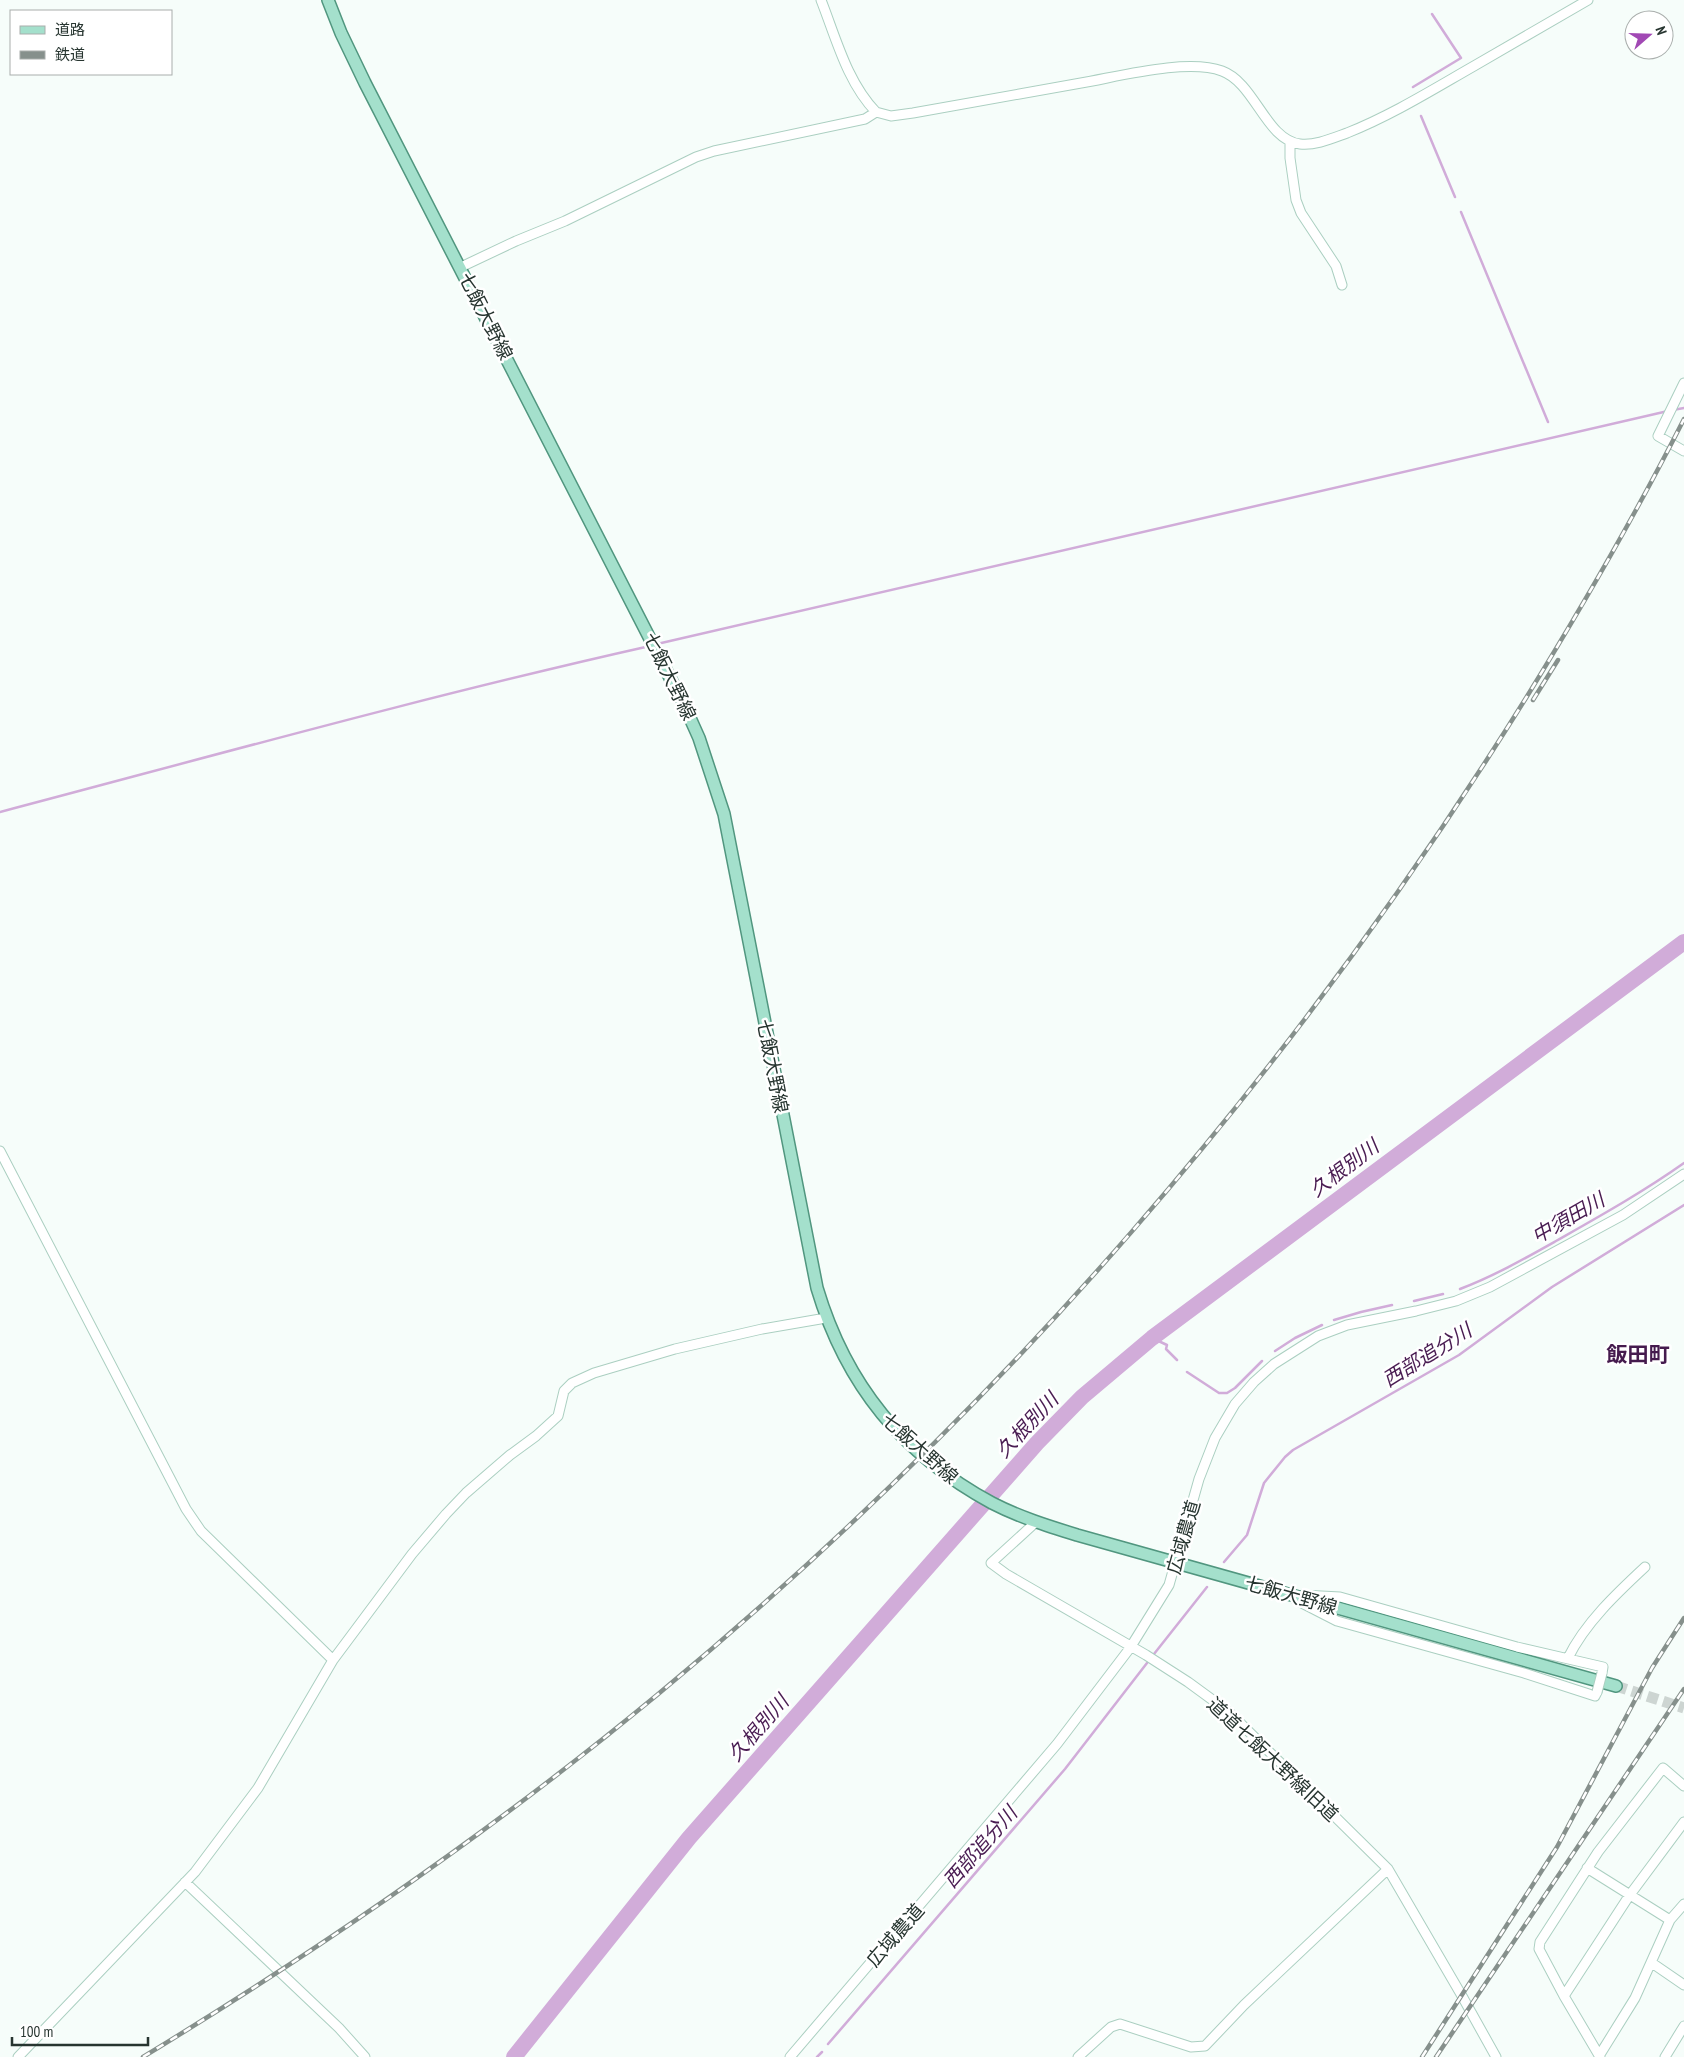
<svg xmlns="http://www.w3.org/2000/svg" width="1684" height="2057" font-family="'PT Sans Narrow','Noto Sans JP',sans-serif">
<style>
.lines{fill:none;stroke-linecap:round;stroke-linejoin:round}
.stream{stroke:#d1acd9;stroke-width:2.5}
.river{stroke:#d1acd9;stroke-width:16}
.major-tunnel{stroke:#cdd5d2;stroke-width:11;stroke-dasharray:11 5.5;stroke-linecap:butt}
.minor-casing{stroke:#abcfc1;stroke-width:11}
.major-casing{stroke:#51967f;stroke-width:14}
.minor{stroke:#fff;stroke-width:9}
.major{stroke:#a4e0cc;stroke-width:11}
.rail-casing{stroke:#86908c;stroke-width:4.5}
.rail{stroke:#fff;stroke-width:2.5;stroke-dasharray:8;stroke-linecap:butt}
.minor-bridge-casing{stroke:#abcfc1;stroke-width:11;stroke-linecap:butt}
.minor-bridge{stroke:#fff;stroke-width:9}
.labels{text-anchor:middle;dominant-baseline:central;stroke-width:5;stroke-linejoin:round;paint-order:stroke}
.street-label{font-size:19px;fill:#273530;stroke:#fff}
.water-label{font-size:20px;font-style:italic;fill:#491c52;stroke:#fff}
.quarter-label{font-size:21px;font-weight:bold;fill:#451b4e;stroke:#fff}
</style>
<rect width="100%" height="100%" fill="#f6fdfa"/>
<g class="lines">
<!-- stream -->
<path class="stream" d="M1413 87 1461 58 1432 14
M1421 116 1455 197
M1461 212 1548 422
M1673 410 1684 408
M657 644 1668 411
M0 812C216 755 431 695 650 646
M1460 1289C1494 1276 1524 1259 1556 1241 1600 1216 1643 1192 1684 1163
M1414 1301 1443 1294
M1334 1320 1361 1312 1392 1305
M1152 1338 1167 1345 1166 1349 1177 1360
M1275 1351 1295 1338 1322 1325
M1187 1372 1219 1393H1227L1235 1388 1262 1361
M1224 1562 1247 1535 1264 1483 1285 1457 1293 1450 1459 1355 1552 1287 1684 1205
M1154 1654 1207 1587
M828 2044 1065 1769 1147 1663
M817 2057 822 2052"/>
<!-- river -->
<path class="river" d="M514 2057 689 1838 1037 1443 1082 1397 1152 1338 1684 942"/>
<!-- major-tunnel -->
<path class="major-tunnel" d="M1616 1686 1684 1708"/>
<defs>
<path id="minor" d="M821 0C836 38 847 82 876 112
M1290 141V158L1296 200 1301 213 1336 266 1342 285
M461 267 516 241 565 221 696 157 714 151 865 119 876 112 891 116 913 113C969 103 1025 93 1081 83 1117 77 1187 58 1222 71 1255 83 1266 140 1300 144 1315 146 1333 138 1347 133 1392 115 1432 90 1474 66 1512 44 1550 22 1588 0
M1684 383 1658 436 1684 451
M0 1151 186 1509 201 1531 333 1660
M1036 1522 991 1563 1006 1574 1146 1655 1188 1682 1229 1712 1388 1869 1462 1996 1496 2057
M1303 1595 1340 1597 1517 1647 1603 1667 1602 1673
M1296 1600 1337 1621 1524 1673 1595 1696 1597 1692
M1568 1658C1585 1623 1617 1593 1645 1567
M1587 1868 1670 1920
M185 1882 339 2028 365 2057
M1652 1963 1684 1985
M1564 1996 1539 1949 1540 1942 1598 1852 1663 1768 1684 1786
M1599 2056 1635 1998 1670 1920 1684 1904
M18 2057 195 1872 258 1788 333 1660 412 1554 446 1514 466 1493 510 1455 536 1436 558 1416 564 1391 572 1383 594 1373 675 1349 762 1329 826 1318
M790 2057 1057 1744 1130 1648 1169 1585 1199 1479 1215 1438 1235 1404 1254 1382 1274 1364 1318 1336 1347 1325 1416 1311 1456 1301 1490 1287 1623 1215 1684 1174
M1078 2057 1111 2027 1120 2024 1191 2047 1205 2046 1244 2005 1388 1869
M1600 2057 1564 1996 1629 1896 1684 1822
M1665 2057 1684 2026"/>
<path id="major" d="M328 0 341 33 365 83 686 709 699 738 724 814 817 1288C846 1385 903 1455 992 1503 1019 1517 1048 1526 1077 1535L1616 1686"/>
</defs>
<!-- minor casing -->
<use href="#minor" class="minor-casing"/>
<!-- major casing -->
<use href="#major" class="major-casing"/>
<!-- minor -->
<use href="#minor" class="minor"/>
<!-- major -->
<use href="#major" class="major"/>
<defs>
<path id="rail" d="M1533 700 1558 660
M143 2057C322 1948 495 1829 657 1695 999 1412 1292 1074 1526 698 1582 607 1636 514 1684 419
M1422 2057 1557 1847 1652 1668 1684 1618
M1436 2057 1684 1689"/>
</defs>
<!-- rail casing -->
<use href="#rail" class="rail-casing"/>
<!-- rail -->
<use href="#rail" class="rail"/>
<defs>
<path id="minor-bridge" d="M1597 1692 1602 1673"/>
</defs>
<!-- minor-bridge casing -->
<use href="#minor-bridge" class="minor-bridge-casing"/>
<!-- minor-bridge -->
<use href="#minor-bridge" class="minor-bridge"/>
</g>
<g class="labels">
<!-- street labels -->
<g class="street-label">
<text transform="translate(486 316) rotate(63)">七飯大野線</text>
<text transform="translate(670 676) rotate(64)">七飯大野線</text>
<text transform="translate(773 1066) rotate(79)">七飯大野線</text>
<text transform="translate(920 1448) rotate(42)">七飯大野線</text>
<text transform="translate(1183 1537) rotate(-74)">広域農道</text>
<text transform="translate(1291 1595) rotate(16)">七飯大野線</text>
<text transform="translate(1273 1759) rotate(43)">道道七飯大野線旧道</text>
<text transform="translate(895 1935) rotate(-49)">広域農道</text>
</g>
<!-- water labels -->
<g class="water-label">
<text transform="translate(1344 1168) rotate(-37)">久根別川</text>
<text transform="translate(1568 1218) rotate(-30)">中須田川</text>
<text transform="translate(1427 1355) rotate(-32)">西部追分川</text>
<text transform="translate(1027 1425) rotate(-47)">久根別川</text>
<text transform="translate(758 1728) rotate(-49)">久根別川</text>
<text transform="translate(980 1847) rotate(-49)">西部追分川</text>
</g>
<!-- quarter labels -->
<g class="quarter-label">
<text x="1638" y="1354">飯田町</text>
</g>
</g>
<!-- legend -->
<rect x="10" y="10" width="162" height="65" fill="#ffffff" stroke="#a9aeac"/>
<rect x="20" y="26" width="25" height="8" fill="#a4e0cc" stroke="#a9aeac"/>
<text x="55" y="35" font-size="15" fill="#273530">道路</text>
<rect x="20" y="51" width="25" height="8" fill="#86908c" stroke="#a9aeac"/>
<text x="55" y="60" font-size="15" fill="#273530">鉄道</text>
<!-- north arrow -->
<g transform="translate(1649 35) rotate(70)"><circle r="24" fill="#ffffff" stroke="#a9aeac"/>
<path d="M0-4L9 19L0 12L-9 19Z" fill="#a148b4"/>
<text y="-8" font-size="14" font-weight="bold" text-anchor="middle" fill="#273530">N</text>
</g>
<!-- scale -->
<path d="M12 2037v8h136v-8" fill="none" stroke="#273530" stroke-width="2.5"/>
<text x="20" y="2037" font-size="15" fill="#273530" stroke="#ffffff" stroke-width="4" paint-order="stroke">100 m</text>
</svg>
